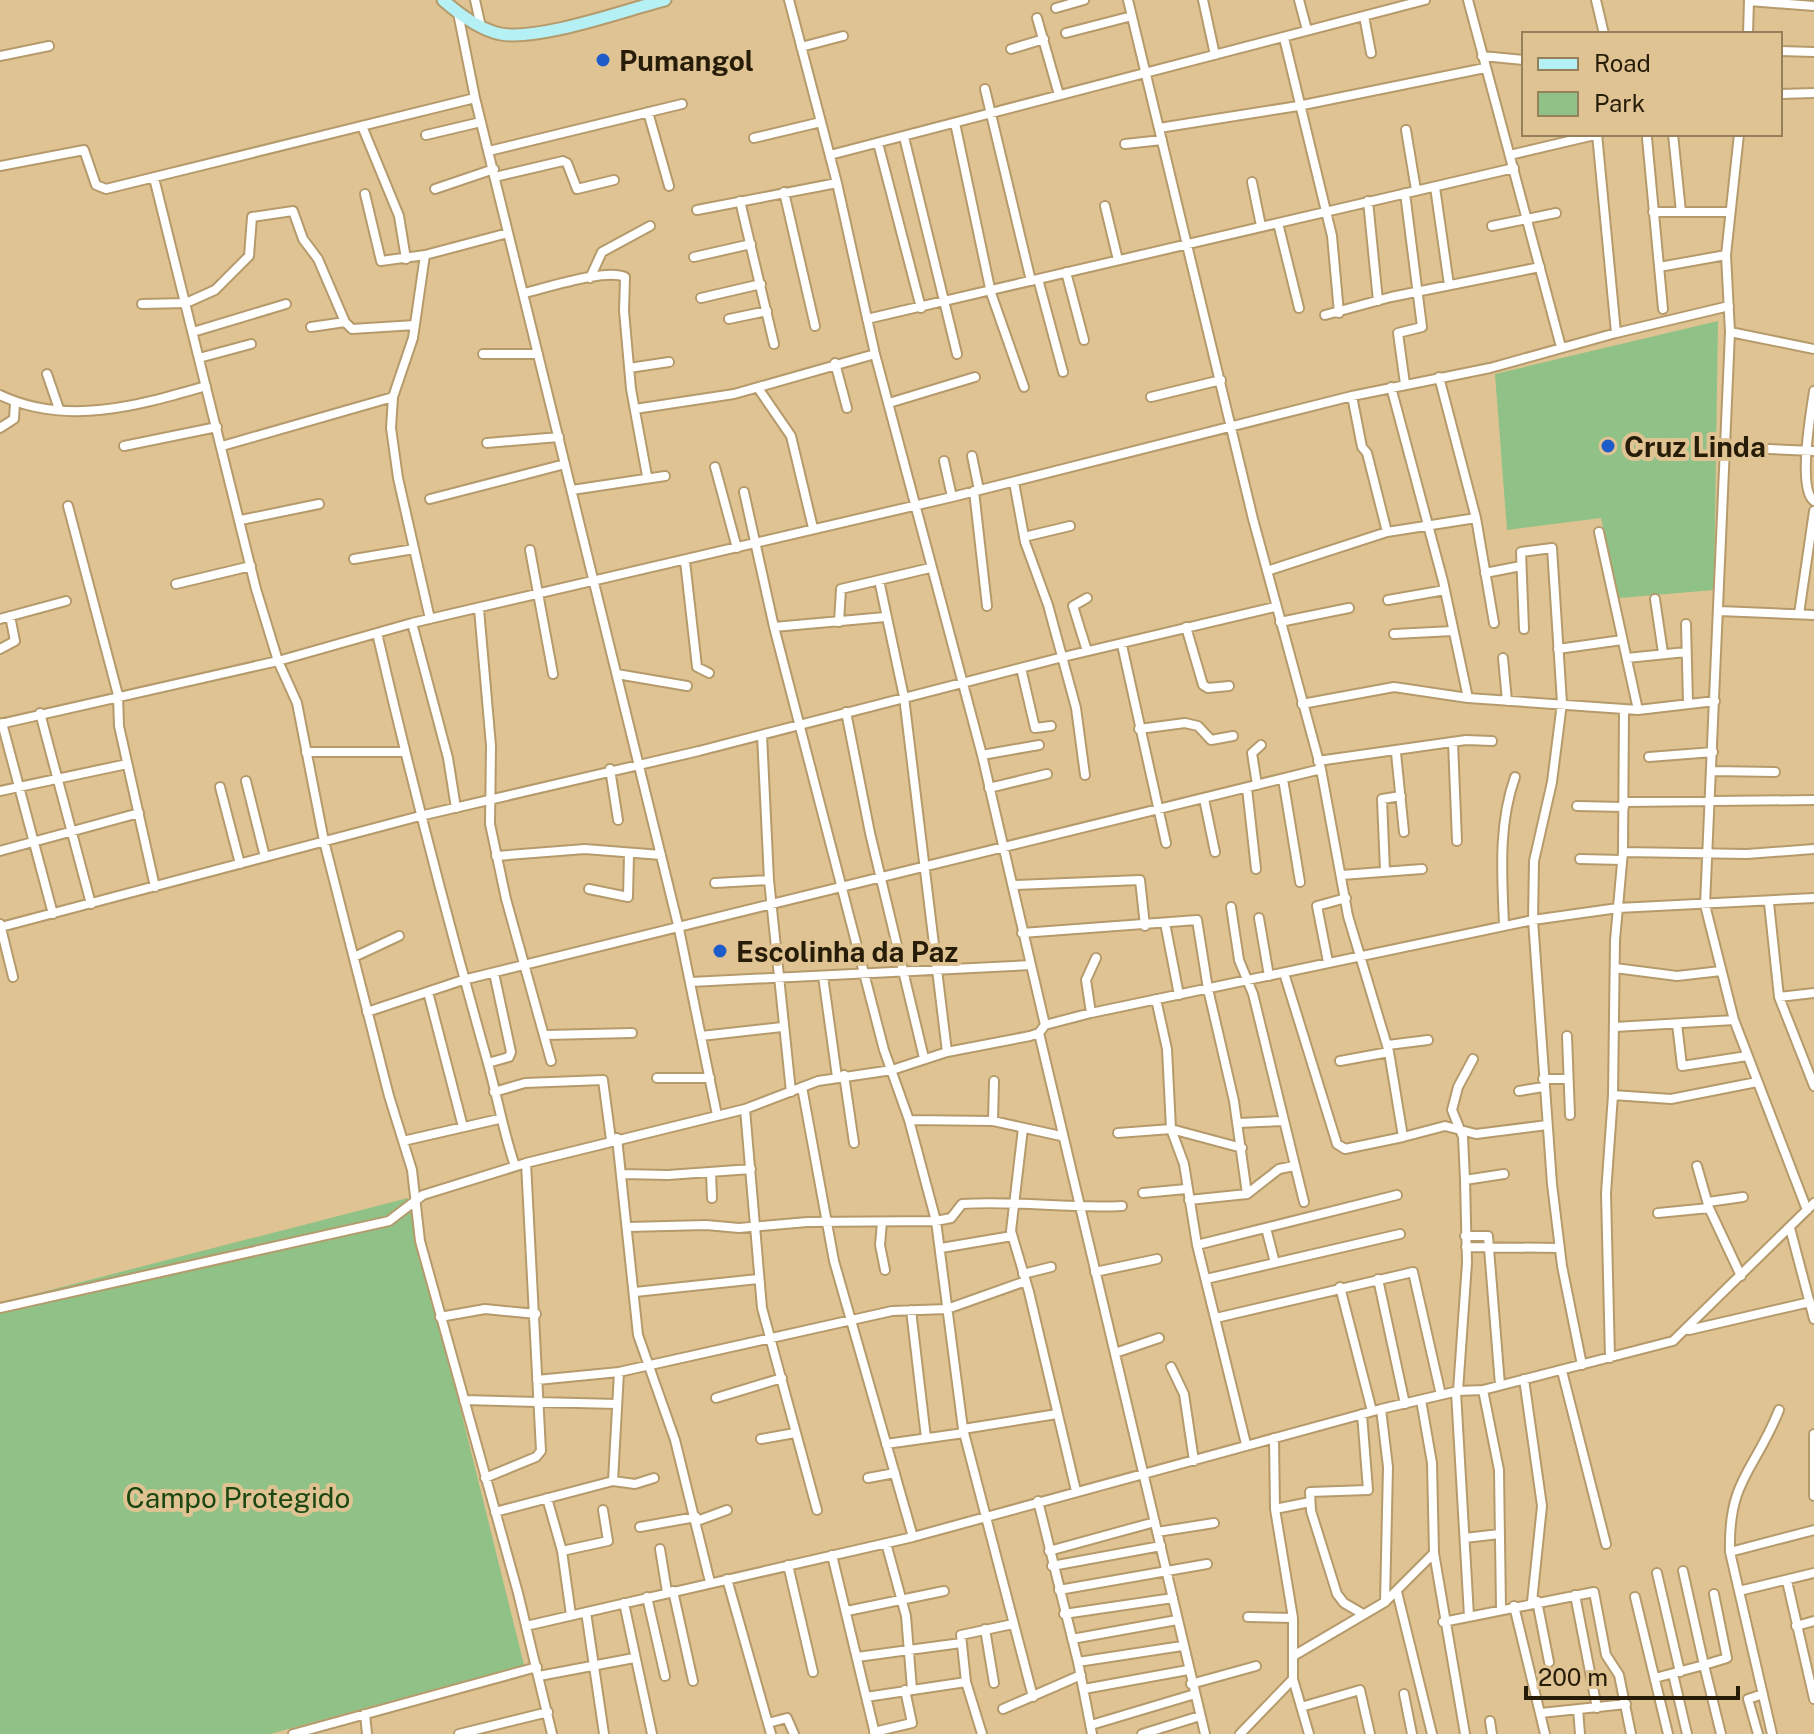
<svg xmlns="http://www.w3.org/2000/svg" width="1814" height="1734" font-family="'Public Sans',sans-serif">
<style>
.green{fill:#90c187}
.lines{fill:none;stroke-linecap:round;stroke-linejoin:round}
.street-casing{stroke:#b59a6c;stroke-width:12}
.secondary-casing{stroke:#b59a6c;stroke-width:15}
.street{stroke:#fff;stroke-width:8}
.secondary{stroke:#b5f1f4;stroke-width:11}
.poi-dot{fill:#1e5dc9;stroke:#dfc393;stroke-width:3}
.labels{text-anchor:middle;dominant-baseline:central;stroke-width:8;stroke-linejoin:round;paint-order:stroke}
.poi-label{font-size:28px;font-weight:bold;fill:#261c08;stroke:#dfc393;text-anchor:start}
.park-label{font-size:28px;fill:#1b4812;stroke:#dfc393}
</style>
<rect width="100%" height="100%" fill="#dfc393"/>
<!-- green -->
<path class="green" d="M1718 321 1714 590 1619 598 1601 518 1507 530 1495 374Z
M408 1198 524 1665 270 1734H0V1303Z"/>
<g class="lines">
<defs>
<path id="street" d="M475 0 481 27
M789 0 837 183 875 354 982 755 1045 1025
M1128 0 1253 519 1321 769 1348 916 1389 1052 1403 1137 1345 1149 1337 1144 1284 973
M1203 0 1215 55
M1299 0 1307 30
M1468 0 1561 347
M1596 0 1604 34
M1749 1 1814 6
M1056 8 1084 0
M458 13 475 98 679 929 717 1115
M1364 16 1371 53
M1037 18 1059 95
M1066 33 1132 16
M1748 34 1749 0
M1284 38 1332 236 1339 313
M801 47 843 36
M1011 49 1044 39
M1780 51 1814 52
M0 56 49 46
M1482 56 1524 60
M985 89 1031 281
M1780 94 1814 93
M648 112 669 186
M955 123 991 293 1024 387
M362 126 399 216 406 259
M1159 128 1298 106 1485 68
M1406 130 1416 190
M1597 134 1616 333
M1673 134 1681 212
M1739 134 1726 255 1730 332 1705 905 1734 1020 1807 1210
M426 135 481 122
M904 137 957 354
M754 138 821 122
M1647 138 1663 309
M878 143 921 308
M1125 144 1162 140
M489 151 682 104
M830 155 1425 0
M1510 155 1599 134
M0 166 84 150 96 185 106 189 475 98
M495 177 563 161 567 163 577 189 614 180
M154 178 256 589 278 661 297 703 324 841 389 1096 412 1170 420 1241 518 1593 552 1734
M1252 182 1261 226
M1435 187 1449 285
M435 189 494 169
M784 192 815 326
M1405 193 1422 327 1398 333 1405 384
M365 194 381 261 425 255
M740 201 774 344
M1368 201 1378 301
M1105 206 1118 260
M697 210 837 183
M1653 212H1730
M1278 223 1299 308
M1492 226 1556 213
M694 257 751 244
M1659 267 1726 255
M1066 272 1084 340
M590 278 602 252 650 226
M1038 279 1063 372
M524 293C546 288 606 268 625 277L624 311 631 389 647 476
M701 298 761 284
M142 304 186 303 215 290 249 256 252 217 293 211 303 239 318 259 345 322 352 329 415 325
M1325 315 1391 297 1540 267
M729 319 767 311
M867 319 1514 168
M311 327 345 322
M193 332 286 304
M1730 332 1814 349
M483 354H538
M199 358 251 344
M835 363 847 408
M629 368 669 362
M47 374 59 409
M1439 377 1476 518 1494 623
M1391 387 1443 581 1468 698
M758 388 791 436 813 528
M1814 391C1811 412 1797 489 1814 501
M0 395C67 427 140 405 206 386
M1352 396 1362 447 1367 453 1387 532
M1151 397 1221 380
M889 403 975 377
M635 409 734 394 875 354
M0 428 14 419 15 402
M487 443 559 437
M124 446 217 427
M222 446 393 397
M1724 447 1814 451
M972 456 979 490
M944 461 952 497
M715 467 737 548
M1014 482 1025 542 1048 605 1076 708 1085 775
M572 490 665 476
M974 491 987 606
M744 492 774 627 884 1050 909 1120 936 1221 963 1429 1033 1697
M430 499 565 464
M68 506 118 695 119 726 155 887
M241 520 319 504
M1599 532 1638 710
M1024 537 1070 526
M530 550 553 674
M354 559 414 549
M685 561 697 667 709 673
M1267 571 1387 532 1476 518
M1485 573 1521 566
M879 580 904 697 947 1052
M176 584 251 566
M1087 598 1073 606 1087 651
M1655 599 1663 653
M1388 600 1445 590
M479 609 491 746 490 824 506 899 551 1061
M1719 611 1814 615
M1799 614 1814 511
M0 619 66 601
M430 619 398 478 391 428 393 397 413 338 425 255 508 233
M839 622 841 589 930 568
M1280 622 1349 608
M412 623 448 758 456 808
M1686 624 1688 703
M774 627 885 617
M1186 627 1203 685 1208 688 1229 686
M1524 629 1521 552 1552 548 1562 703 1552 782 1534 861 1533 920 1552 1184 1562 1266 1582 1365
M377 633C410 776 447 918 487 1060 497 1095 503 1131 515 1166
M1394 634 1453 631
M1122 645 1166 843
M0 649 15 641 10 616
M1558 649 1622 640
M1503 658 1507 701
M1627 658 1686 652
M1021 668 1035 728 1051 726
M617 674 687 686
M1302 704 1394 687 1468 698 1638 710 1715 701
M846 712 870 833 924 1058
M40 713 91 904
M2 723 53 914
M0 724 278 661 412 623 952 497 1352 396 1490 368 1616 333 1729 306
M1139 729 1185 723 1198 726 1211 740 1233 736
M762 735 769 880 791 1092
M1453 742 1457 841
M306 752H405
M1396 753 1404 832
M982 755 1039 745
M1649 757 1713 752
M1318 761 1466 740 1492 741
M610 769 618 820
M1712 771 1775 772
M1283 779 1300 882
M246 781 265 857
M1257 785 1252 753 1261 745
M220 787 240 864
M989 788 1047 774
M1247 788 1256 869
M0 791 127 764
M1204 799 1215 852
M1624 802 1814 800
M1577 806 1624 807
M0 851 139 813
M1623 852 1747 854 1814 849
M496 856 585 849 661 855
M1580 859 1622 860
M1385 871 1382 799 1401 796
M1342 875 1422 869
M715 883 769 880
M1013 885 1140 880 1145 926
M589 889 628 897 629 854
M1769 903 1779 997 1814 1086
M1231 907 1239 960 1253 994 1304 1202
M1259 918 1269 976
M1165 923 1179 995
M0 924 13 977
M1504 925C1502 875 1498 825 1515 777
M1 927 420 816 699 751 1063 657 1275 607
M1022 933 1197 920 1208 989 1234 1101 1247 1194 1189 1200
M354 957 399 936
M1328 962 1317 906 1346 898
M1615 968 1677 976 1721 971
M823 976 837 1077
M691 982 1031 965
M428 992 463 1127
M1779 997 1814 993
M1156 999 1167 1049 1171 1129 1184 1164 1197 1245 1246 1444
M367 1012 463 980 1321 769
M1091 1013 1086 980 1096 958
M1677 1024 1682 1066 1747 1056
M1615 1027 1734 1020
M1039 1033 1205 1734
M545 1035 632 1033
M701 1036 782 1027
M1567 1036 1570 1115
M1388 1045 1428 1040
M1340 1061 1389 1052
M488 1063 509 1057 511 1052 494 973
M844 1075 854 1143
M657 1078H710
M1543 1079H1566
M802 1087 834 1261 913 1537
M1519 1091 1543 1087
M494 1092 525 1083 603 1080 611 1140
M1613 1095 1671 1099 1757 1082
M745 1109 762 1308 817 1510
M909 1120 993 1121 1061 1136
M993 1121 994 1081
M1238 1123 1283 1121
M1023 1128 1011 1231 1029 1292 1076 1491
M1118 1133 1171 1129 1242 1148
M1403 1137 1445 1126 1476 1134 1547 1125
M617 1138 638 1335 675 1440 710 1582
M403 1141 499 1119
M1697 1166 1709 1208 1741 1276
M711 1173 712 1198
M621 1174 668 1175 751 1169
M1465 1180 1504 1174
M1143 1193 1186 1189
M1247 1194 1279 1169 1294 1166
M1708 1202 1743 1197
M1658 1213 1709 1208
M882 1222 880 1245 885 1270
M628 1227 706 1225 739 1228 807 1222 936 1221 951 1218 962 1204C1015 1200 1069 1209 1122 1206
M1266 1228 1275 1263
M1790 1228 1814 1319
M1465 1236H1488L1500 1385
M1197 1245 1397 1195
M1466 1247 1560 1248
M941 1248 1012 1236
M1095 1272 1157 1259
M1023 1274 1051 1267
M1206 1279 1400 1234
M1378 1279 1405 1404
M1340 1287 1372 1411
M635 1292 758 1279
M0 1308 389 1221 423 1195 526 1163 745 1109 818 1081 892 1070 947 1052 1030 1036 1039 1033 1045 1025 1091 1013 1533 920 1618 908 1814 898
M911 1310 926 1438
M440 1317 485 1309 536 1314
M1216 1318 1413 1272 1441 1395
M1689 1330 1810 1302
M1115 1353 1159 1338
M1610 1358 1606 1193 1613 1095 1615 940 1623 852 1624 709
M1171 1367 1184 1394 1194 1461
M1562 1371 1606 1544
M1524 1379 1542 1506 1532 1602
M537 1380 619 1372 892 1311 947 1309 1026 1281
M1483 1390 1499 1470 1501 1609
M1458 1391 1467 1263 1465 1180 1463 1137 1452 1110 1458 1087 1473 1059
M1456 1392 1469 1616
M716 1398 782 1378
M464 1400 617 1404
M1381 1409 1388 1467 1385 1602
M1362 1414 1368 1490 1310 1492 1311 1511 1337 1594 1344 1603 1363 1614
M963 1429 1057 1414
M1274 1438 1275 1509 1293 1618V1679L1309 1734
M761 1439 795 1433
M886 1444 964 1433
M485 1478 536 1457 541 1451 526 1163
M868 1478 895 1473
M613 1481 619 1372
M1814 1496V1434
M547 1498 562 1551 571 1615
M1038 1501 1078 1662 1092 1734
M1275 1509 1310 1502
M495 1512 613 1481 635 1484 654 1478
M697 1521 727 1510
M640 1527 696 1517
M1157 1532 1214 1523
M1465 1538 1499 1534
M886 1543 906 1616 912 1689
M660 1549 667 1592
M562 1551 608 1541 603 1510
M1049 1551 1155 1522
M1730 1552 1814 1530
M1434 1553 1465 1734
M832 1555 875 1734
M788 1565 813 1672
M1052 1566 1161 1546
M1683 1571 1704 1665 1727 1658 1714 1594
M1657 1573 1680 1672
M727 1579 771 1734
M1787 1581 1814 1699
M1059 1590 1207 1564
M673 1591 693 1681
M1739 1591 1814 1573
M1397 1592 1432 1734
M1575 1595 1597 1708
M647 1597 665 1676
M1635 1597 1668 1734
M1537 1601 1549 1662
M624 1603 652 1734
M1514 1606 1545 1734
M847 1611 944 1591
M586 1612 604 1734
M1064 1614 1173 1598
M1248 1617 1293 1618
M1443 1622 1594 1592 1606 1655 1619 1675 1631 1734
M526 1626 913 1537 1381 1409 1458 1391 1483 1390 1673 1341 1814 1203
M1796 1626 1814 1621
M985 1629 994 1683
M1072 1639 1177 1620
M1295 1655 1385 1602 1434 1553 1432 1463 1421 1400
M857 1657 961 1643
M1078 1662 1182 1646
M1673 1674 1687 1734
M539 1676 634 1658
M1655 1678 1704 1665 1721 1734
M1191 1684 1256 1666
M1084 1689 1188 1670
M1404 1694 1412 1734
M866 1697 966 1682
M1301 1707 1360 1690 1370 1734
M1003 1709 1081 1675
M1578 1709 1580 1734
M1541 1713 1626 1704
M365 1714 367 1734
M1490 1721 1492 1734
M768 1723 787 1718 794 1734
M1091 1725 1195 1694
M874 1732 912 1723 905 1690
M293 1734 537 1667
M459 1734 548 1712
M982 1734 966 1682 961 1635 1013 1624
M1142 1734 1200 1716
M1240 1734 1293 1679
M1758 1734 1748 1699 1763 1694
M1772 1734 1730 1552C1728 1479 1755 1471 1779 1410"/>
<path id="secondary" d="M443 0C459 14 480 30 501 34 540 41 625 10 665 0"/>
</defs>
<!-- street casing -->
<use href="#street" class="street-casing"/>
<!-- secondary casing -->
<use href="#secondary" class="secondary-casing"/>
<!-- street -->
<use href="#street" class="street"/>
<!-- secondary -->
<use href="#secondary" class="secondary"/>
</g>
<!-- markers -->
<g class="poi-dot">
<circle cx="603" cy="60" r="8"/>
<circle cx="1608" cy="446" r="8"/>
<circle cx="720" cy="951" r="8"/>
</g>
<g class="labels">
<!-- poi labels -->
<g class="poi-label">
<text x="619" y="60">Pumangol</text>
<text x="1624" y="446">Cruz Linda</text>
<text x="736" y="951">Escolinha da Paz</text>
</g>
<!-- park labels -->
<g class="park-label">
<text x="238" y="1497">Campo Protegido</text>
</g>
</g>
<!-- legend -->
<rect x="1522" y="32" width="260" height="104" fill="#dfc393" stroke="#95805b" stroke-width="2"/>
<rect x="1538" y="58" width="40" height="12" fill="#b5f1f4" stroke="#95805b" stroke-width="2"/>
<text x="1594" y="72" font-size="24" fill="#261c08">Road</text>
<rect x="1538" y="92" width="40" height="24" fill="#90c187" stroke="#95805b" stroke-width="2"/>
<text x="1594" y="112" font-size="24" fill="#261c08">Park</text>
<!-- scale -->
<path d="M1526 1686v12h212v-12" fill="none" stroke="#261c08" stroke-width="4"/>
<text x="1538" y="1686" font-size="24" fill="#261c08" stroke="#dfc393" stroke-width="6" paint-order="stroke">200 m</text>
</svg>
